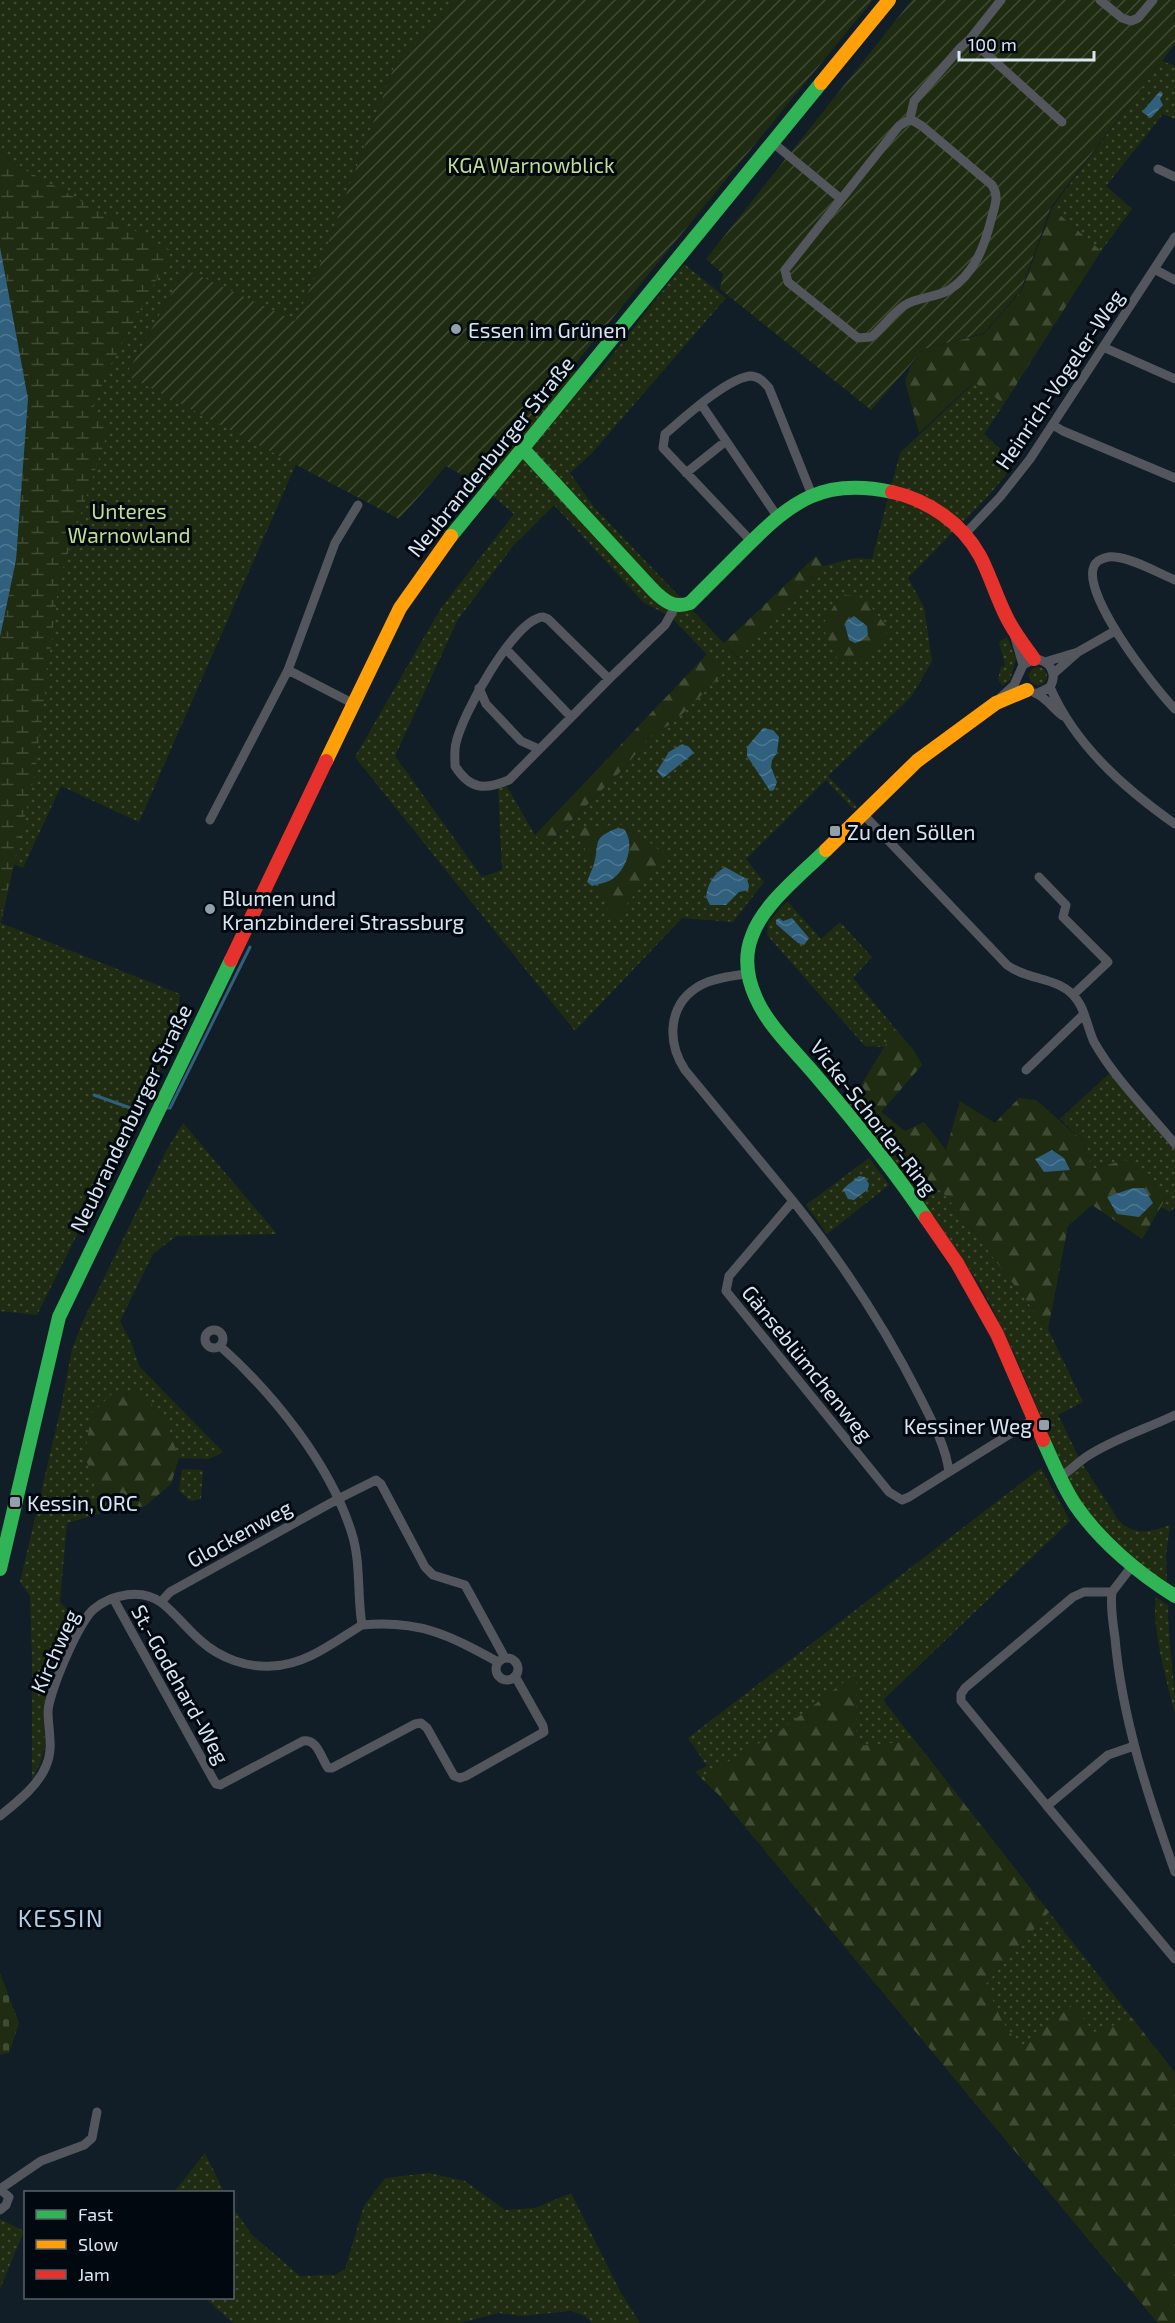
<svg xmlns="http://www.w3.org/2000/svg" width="1175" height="2323" font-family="'Exo 2',sans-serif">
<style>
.grass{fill:url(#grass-dots);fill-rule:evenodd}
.forest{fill:url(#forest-firs)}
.wetland{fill:url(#wetland-marsh)}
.cemetery{fill:url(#cemetery-stones)}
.garden{fill:url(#garden-furrows)}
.water{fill:url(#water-waves)}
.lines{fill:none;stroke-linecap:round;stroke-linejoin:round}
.stream{stroke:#30607d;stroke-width:3}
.street{stroke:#54565d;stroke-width:9}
.fast{stroke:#30b455;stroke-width:14}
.slow{stroke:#ff9f0a;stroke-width:14}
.jam{stroke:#e5322d;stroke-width:14}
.poi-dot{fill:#92a0aa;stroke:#02080f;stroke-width:2}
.labels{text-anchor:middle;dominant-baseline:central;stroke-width:6;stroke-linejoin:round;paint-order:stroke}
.park-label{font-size:21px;fill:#bfde93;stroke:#02080f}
.poi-label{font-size:21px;fill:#d8e6f1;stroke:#02080f;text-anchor:start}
.street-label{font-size:21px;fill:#d8e6f1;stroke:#02080f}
.quarter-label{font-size:24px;letter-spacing:1.5px;fill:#b2cee4;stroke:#02080f}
</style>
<defs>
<pattern id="grass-dots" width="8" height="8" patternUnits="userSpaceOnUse" patternTransform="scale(1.5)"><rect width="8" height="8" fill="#202c11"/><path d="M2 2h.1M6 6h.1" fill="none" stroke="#404b34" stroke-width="1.8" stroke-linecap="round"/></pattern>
<pattern id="forest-firs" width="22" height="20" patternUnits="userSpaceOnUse" patternTransform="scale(1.5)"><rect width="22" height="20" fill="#202c11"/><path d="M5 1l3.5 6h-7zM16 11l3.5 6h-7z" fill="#404b34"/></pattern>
<pattern id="wetland-marsh" width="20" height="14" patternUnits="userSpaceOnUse" patternTransform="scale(1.5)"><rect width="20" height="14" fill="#202c11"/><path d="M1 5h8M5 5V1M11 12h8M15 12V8" fill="none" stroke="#404b34"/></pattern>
<pattern id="cemetery-stones" width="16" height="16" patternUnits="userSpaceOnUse" patternTransform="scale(1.5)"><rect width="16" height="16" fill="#202c11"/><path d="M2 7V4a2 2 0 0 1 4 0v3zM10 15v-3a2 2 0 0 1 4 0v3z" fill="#404b34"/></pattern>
<pattern id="garden-furrows" width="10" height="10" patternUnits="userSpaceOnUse" patternTransform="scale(1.5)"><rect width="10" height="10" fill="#202c11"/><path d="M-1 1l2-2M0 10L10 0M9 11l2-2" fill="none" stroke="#404b34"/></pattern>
<pattern id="water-waves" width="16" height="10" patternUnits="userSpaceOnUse" patternTransform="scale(1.5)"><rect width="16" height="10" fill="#30607d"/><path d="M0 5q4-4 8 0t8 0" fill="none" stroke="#4d7790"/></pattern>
</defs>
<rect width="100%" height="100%" fill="#111e27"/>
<!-- grass -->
<path class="grass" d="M0 0H460L394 67 315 278 295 322 185 269 126 375 296 464 139 822 61 786 23 868 14 864 1 923 180 994 176 1036 37 1315 0 1311Z
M1162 61 1175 66V119L1163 114 1106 186 1132 209 1101 251 1052 208Z
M684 264 726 298 592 453 570 473 593 506 738 658 823 566 855 558 872 559 900 453 975 382 1004 404 984 434 1015 463 991 493 908 578 924 607 932 661 911 697 828 776 857 807 853 809 826 780 746 859 764 882 733 922 682 918 575 1031 355 757 441 608 514 514 480 485 525 425 572 368 590 383ZM554 505 643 602 671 617 724 672 674 722 649 737 626 766 548 845 535 835 504 782 498 784 502 870 482 877 395 756 457 621 513 546Z
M1007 637 1016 658 1010 680 1002 686 998 679 1001 667 1005 665 999 642Z
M1029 676a9 9 0 1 1 18 0a9 9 0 1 1-18 0Z
M787 901 821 939 840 922 872 957 853 978 915 1052 856 1114 946 1196 1048 1329 1083 1402 1058 1415 1081 1462 1119 1521C1134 1536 1151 1532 1170 1525L1166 1555 1167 1581 1163 1583C1129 1561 1096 1529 1075 1494 1064 1473 1055 1451 1046 1429L1050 1427 1046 1419 1042 1420C1024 1376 1006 1332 983 1291 944 1225 895 1166 849 1105L885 1047 865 1046 767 935 768 922Z
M1113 1070 1175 1144V1207L1170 1212 1161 1207 1166 1198 1105 1166 1092 1169 1085 1143 1060 1119Z
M183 1123 277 1234 176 1236 153 1254 120 1321 132 1344 139 1366 223 1452 209 1459 179 1458 167 1423 96 1499 102 1513 67 1523 60 1602 75 1617V1626C64 1650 48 1676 44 1703 42 1716 44 1728 45 1741 45 1754 38 1768 32 1780V1659L30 1596 20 1582 61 1407 72 1349 83 1321 166 1151Z
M869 1158 889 1185 827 1234 806 1205Z
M1041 1468 1070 1521 883 1700 1175 2073V2323H1158L718 1794 695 1772 707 1766 688 1738Z
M182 1469 203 1470 201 1499 191 1501 179 1491Z
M1156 1597 1168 1605C1168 1642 1175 1677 1175 1713 1167 1684 1151 1625 1156 1597Z
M205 2153 224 2192H174Z
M429 2173 465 2181 505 2210 535 2208 571 2193 621 2293 640 2323H592L585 2316 571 2311 521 2316 499 2313 460 2323H233L205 2298H232L233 2208 252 2235 300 2276 335 2275 345 2269 364 2206 385 2178Z
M0 2219 24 2231 0 2289Z"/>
<!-- forest -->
<path class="forest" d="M1052 208 1101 251 1004 404 974 382 919 433 905 381 911 366 924 349 984 334 1022 290Z
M816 556 823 566 739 658 724 643Z
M841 594 864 598 887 627 885 641 864 658H837L822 626Z
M707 654 725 672 674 722 649 737 626 766 547 845 535 835Z
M628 824 665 855 613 922 598 884 612 879 629 852 628 834 596 844 593 868 576 828Z
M893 1027 915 1052 922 1065 881 1112 905 1131 924 1122 946 1150 960 1101 995 1123 1019 1098 1036 1100 1085 1143 1092 1169 1125 1160 1151 1175 1166 1198 1142 1239 1092 1205 1068 1226 1048 1329 946 1196 856 1114 849 1105 885 1046Z
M114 1392 142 1393 167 1423 179 1458 171 1484 145 1506 102 1513 85 1455 91 1414Z
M856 1673V1746L915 1741 1049 1912 986 1984 1001 2019 1020 2047 1073 2005 1094 2032 1133 2019 1175 2073V2097L1169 2102 1175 2110V2323H1158L718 1794 701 1778 781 1730Z"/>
<!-- wetland -->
<path class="wetland" d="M0 156 172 251 110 366 91 411 109 428 59 581 35 773 0 923V637L16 560 23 469 12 319 0 247Z"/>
<!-- cemetery -->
<path class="cemetery" d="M0 1973 19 2023 9 2053 0 2055Z"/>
<!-- garden -->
<path class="garden" d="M460 0H873L525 425 480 485 446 466 399 519 126 375 185 269 295 321 315 278 394 67Z
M912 0H1175V44L1051 207 1021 290 984 333 924 349 871 410 720 289 723 274 706 259Z"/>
<!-- water -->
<path class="water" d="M1160 91 1163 94 1160 99 1163 105 1151 118 1142 112Z
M0 247 28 399 16 560 0 637Z
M854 616 867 626 868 634 861 641 855 643 849 640 845 625 846 621Z
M763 728 773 730 779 737 777 753 772 760 771 767 777 782 774 790 770 791 747 756V747Z
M682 744 689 747 694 753 663 778 657 771 669 752Z
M618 828 624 829C636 844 626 871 611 880 605 883 598 884 592 886L587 882C589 876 592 870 594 864 600 842 591 838 618 828Z
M725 867 747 879 749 886 748 890 739 892 726 905H710L706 897C708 883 713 875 725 867Z
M779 918 783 921 792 918 809 938 804 945 798 943 776 924V920Z
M1052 1150 1064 1158 1070 1170 1044 1172 1035 1159Z
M859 1176 865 1177 869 1184 868 1189 854 1200 848 1199 843 1189Z
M1133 1188H1144L1153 1203 1139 1217 1117 1214 1107 1197Z"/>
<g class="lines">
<!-- stream -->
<path class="stream" d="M94 1095 136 1110H143
M166 1108H170L250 947"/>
<!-- street -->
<path class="street" d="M1100 0 1122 18 1131 21 1138 18 1153 0
M970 39 1062 122
M910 119 922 126 992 185C1000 197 994 207 991 220 984 248 974 274 949 290 935 298 918 297 905 305 892 313 883 328 871 337L858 338 788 282 785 270 899 126Z
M910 119 914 101 961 47 970 39 1001 0
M772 142 841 199
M1158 169 1175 177
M1154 269 1175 280
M1103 347 1175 379
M701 404 777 516
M1053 425 1063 431 1175 478
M686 473 726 441
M965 534 1000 497 1030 459 1175 237
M751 541 663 448 665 434C684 418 726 379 750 376 759 376 764 382 769 388L812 495
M1175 580C1158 573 1132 558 1115 557 1109 556 1103 558 1098 561 1070 582 1157 691 1175 709
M1014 634 1023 665
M506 649 571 717
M1045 662 1078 652
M288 670 354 704
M1053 674 1078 652 1115 631
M609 679 548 619 543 617C514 619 462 715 456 743 454 751 455 758 455 766 470 790 485 790 509 780L609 679 665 625 675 607
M1050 687C1075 745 1124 788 1175 824
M479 688 486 704 521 741 539 749
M1035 693C1046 697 1053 709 1063 716
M1000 698 1014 685 1023 665 1034 659C1050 660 1058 673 1050 687L1038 693
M863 814 1007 965C1027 980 1056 977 1073 995 1085 1007 1087 1027 1094 1042 1115 1079 1148 1111 1175 1144
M210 820 288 670 335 543 358 505
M1039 877 1066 905 1063 917 1108 962 1073 995
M746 974C732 976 714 978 701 985 668 1003 666 1041 685 1070L793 1201
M1026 1070 1083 1015
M793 1201C843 1263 885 1327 921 1399 932 1421 946 1447 949 1472L909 1497 902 1500 889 1492 726 1291 729 1276Z
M205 1339a9 9 0 1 1 18 0a9 9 0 1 1-18 0Z
M220 1346C273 1393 331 1465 352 1534 361 1563 357 1595 362 1625 420 1620 449 1635 498 1662
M949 1472 1034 1419
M1060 1477C1070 1471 1077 1463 1086 1457 1113 1439 1146 1429 1175 1415
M1132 1566 1112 1592C1110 1607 1113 1623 1115 1638 1122 1719 1148 1796 1175 1872
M1112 1592H1084L1073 1597 965 1688 961 1694V1701L1047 1806 1108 1755 1134 1746
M113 1598 213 1779 216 1784 220 1785 303 1741C317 1738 321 1758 328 1768H332L415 1724 421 1723 427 1728 454 1776 460 1778 466 1776 544 1732 543 1726 515 1676
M161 1602 170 1592 338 1499 376 1480 381 1484 425 1567 433 1575 465 1585 505 1658
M496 1669a11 11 0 1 1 22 0a11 11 0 1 1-22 0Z
M1047 1806 1175 1959
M0 1816C17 1802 38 1786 46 1766 54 1748 48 1730 48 1712 48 1694 80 1619 94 1609 112 1594 142 1588 162 1603 176 1614 187 1629 201 1641 220 1658 247 1668 272 1666 306 1665 334 1642 362 1625
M0 2189 41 2161 84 2145 92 2138 97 2112
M0 2210 6 2205 9 2197 0 2189"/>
<!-- fast -->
<path class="fast" d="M524 450 653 590C664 601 674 609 690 603 709 584 727 566 746 547 792 501 823 477 892 492
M451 536 821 83
M826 850C802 874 763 904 752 936 744 956 747 978 756 998 768 1026 798 1054 817 1077 856 1123 893 1169 926 1218
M1043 1440C1053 1462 1063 1487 1076 1506 1100 1541 1139 1574 1175 1596
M0 1569 59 1317 231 960"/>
<!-- slow -->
<path class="slow" d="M821 83 889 0
M326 761 400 608 451 536
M826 850 917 761 996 703 1027 690"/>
<!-- jam -->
<path class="jam" d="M892 492C928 500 962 523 980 556 990 575 996 596 1006 616 1013 631 1024 645 1034 659
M231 960 326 761
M926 1218 957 1263 997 1334 1043 1440"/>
</g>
<!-- markers -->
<g class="poi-dot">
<circle cx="456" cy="329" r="6"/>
<rect x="829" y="825" width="12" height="12" rx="3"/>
<circle cx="210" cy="909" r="6"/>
<rect x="1038" y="1419" width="12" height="12" rx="3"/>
<rect x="9" y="1496" width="12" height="12" rx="3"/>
</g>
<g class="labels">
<!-- park labels -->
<g class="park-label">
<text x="531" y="164">KGA Warnowblick</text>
<text x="129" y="510">Unteres<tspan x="129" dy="24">Warnowland</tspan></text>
</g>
<!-- poi labels -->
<g class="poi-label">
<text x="468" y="329">Essen im Grünen</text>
<text x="847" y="831">Zu den Söllen</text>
<text x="222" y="897">Blumen und<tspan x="222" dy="24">Kranzbinderei Strassburg</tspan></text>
<text x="1032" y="1425" text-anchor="end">Kessiner Weg</text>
<text x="27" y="1502">Kessin, ORC</text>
</g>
<!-- street labels -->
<g class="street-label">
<text transform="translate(1059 379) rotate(-56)">Heinrich-Vogeler-Weg</text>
<text transform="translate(490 456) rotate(-51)">Neubrandenburger Straße</text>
<text transform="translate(874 1117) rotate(52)">Vicke-Schorler-Ring</text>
<text transform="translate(130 1118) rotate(-64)">Neubrandenburger Straße</text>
<text transform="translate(808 1363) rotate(51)">Gänseblümchenweg</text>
<text transform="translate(239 1533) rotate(-29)">Glockenweg</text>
<text transform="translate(54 1651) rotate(-66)">Kirchweg</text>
<text transform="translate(181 1684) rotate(61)">St.-Godehard-Weg</text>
</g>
<!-- quarter labels -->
<g class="quarter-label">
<text x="61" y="1917">KESSIN</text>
</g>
</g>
<!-- legend -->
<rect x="24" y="2191" width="210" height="108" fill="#02080f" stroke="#586169" stroke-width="1.5"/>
<rect x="36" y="2210" width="30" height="9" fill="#30b455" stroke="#586169" stroke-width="1.5"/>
<text x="78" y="2221" font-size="18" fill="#d8e6f1">Fast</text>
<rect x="36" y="2240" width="30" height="9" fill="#ff9f0a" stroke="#586169" stroke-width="1.5"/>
<text x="78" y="2251" font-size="18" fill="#d8e6f1">Slow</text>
<rect x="36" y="2270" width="30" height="9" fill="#e5322d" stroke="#586169" stroke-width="1.5"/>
<text x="78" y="2281" font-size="18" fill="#d8e6f1">Jam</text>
<!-- scale -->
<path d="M959 51v9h135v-9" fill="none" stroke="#d8e6f1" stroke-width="3"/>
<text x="968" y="51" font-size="18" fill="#d8e6f1" stroke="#02080f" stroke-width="4.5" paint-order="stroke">100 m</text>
</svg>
